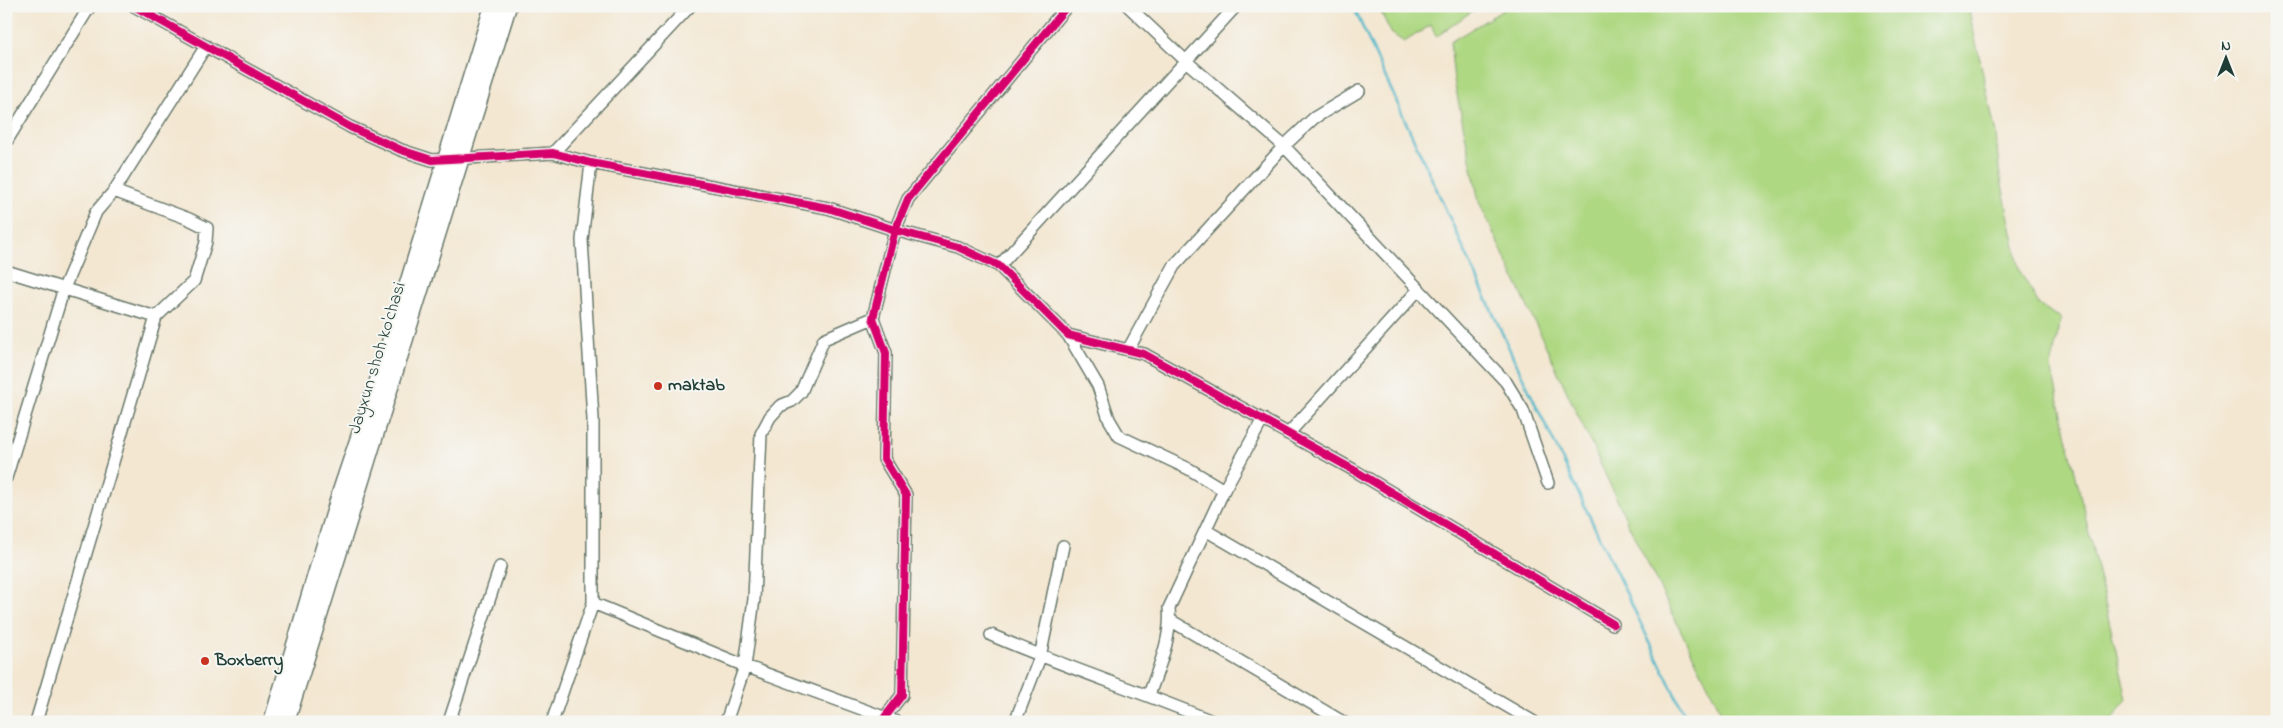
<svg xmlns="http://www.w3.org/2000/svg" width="2283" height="728" font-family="'Indie Flower',sans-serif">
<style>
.green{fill:#afd883;stroke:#678a5c}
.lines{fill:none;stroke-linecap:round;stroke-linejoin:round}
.stream{stroke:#4db7ca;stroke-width:2.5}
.minor-casing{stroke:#69786b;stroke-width:14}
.highway-casing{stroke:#69786b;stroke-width:19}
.minor{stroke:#fff;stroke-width:11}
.highway{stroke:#fff;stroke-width:16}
.cycleway-casing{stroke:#f6f6f2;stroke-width:11}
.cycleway{stroke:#d6006c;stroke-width:8}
.poi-dot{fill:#c8321e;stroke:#f6f6f2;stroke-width:2}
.labels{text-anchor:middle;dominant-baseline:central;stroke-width:4;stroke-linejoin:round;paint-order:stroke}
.street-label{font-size:18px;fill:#1f3d34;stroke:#f6f6f2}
.poi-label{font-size:18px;font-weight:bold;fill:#1f3d34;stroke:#f6f6f2;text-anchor:start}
</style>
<rect width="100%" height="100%" fill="#f6f6f2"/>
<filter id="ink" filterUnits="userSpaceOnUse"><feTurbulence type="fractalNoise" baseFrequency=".02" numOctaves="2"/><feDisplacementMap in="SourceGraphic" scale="10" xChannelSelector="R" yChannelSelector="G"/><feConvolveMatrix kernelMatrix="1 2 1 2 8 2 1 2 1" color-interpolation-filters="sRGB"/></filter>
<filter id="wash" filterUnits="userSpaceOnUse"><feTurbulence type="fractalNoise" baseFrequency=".0096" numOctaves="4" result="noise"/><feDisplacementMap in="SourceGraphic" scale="20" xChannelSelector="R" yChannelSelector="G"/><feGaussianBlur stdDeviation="1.12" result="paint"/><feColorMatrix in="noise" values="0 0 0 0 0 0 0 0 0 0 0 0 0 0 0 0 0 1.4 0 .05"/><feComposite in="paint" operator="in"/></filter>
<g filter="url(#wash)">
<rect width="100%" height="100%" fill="#f3e7d2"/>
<!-- green -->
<path class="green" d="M1378 6H1479L1436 37 1431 25 1404 42 1391 33Z
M1510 6H1968L1996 134 1999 170 2020 271 2040 306 2061 318 2051 367 2127 699 2110 722H1726L1631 530 1479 202 1454 80 1450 42Z"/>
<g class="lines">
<!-- stream -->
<path class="stream" d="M1353 6 1514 359 1688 722"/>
</g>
</g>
<g filter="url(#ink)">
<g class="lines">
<defs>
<path id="minor" d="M134 6 350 127 401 150 432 160 553 153 591 163 828 208 895 230 958 247 999 266 1068 335 1144 354 1352 469 1613 624
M1128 6 1187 62 1284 146 1506 382 1523 410 1548 483
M6 142 90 6
M553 153 690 6
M999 266 1236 6
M6 271 156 317
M1068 335 1098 386 1109 419 1119 436 1189 469 1224 490
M1128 350 1174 266 1284 146 1314 118 1359 91
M1288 434 1419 289
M6 478 64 288 96 212 114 191 206 46
M1207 531 1534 722
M593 603 745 666 897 722
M1170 620 1343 722
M991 635C1064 667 1140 691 1214 722
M1149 695C1159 666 1172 638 1169 608L1224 490 1263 419
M885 717 902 695 906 495 884 459 886 353 873 318 895 230 908 199 1067 6
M36 722 156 317 194 281 206 242 207 228 189 219 114 191
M449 722 500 567
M552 722 593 603V419L582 240 591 163
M726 722 745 666 754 599 761 434 770 417 780 406 792 401 801 392 824 339 873 318
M1015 722 1040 657 1063 546"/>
<path id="highway" d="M272 722 341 491 381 372 493 6
M286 722 508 6"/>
</defs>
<!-- minor casing -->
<use href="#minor" class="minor-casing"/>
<!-- highway casing -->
<use href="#highway" class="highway-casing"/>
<!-- minor -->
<use href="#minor" class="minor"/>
<!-- highway -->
<use href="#highway" class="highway"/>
<defs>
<path id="cycleway" d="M134 6 350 127 401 150 432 160 553 153 591 163 828 208 895 230 958 247 999 266 1068 335 1144 354 1352 469 1613 624
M885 717 902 695 906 495 884 459 886 353 873 318 895 230 908 199 1067 6"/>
</defs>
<!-- cycleway casing -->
<use href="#cycleway" class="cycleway-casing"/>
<!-- cycleway -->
<use href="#cycleway" class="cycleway"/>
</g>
</g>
<!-- markers -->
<g class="poi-dot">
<circle cx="658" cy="386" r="5"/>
<circle cx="205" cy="661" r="5"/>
</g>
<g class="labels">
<!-- street labels -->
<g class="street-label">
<text transform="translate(378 358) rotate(-73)">Jayxun shoh ko'chasi</text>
</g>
<!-- poi labels -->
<g class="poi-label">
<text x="668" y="386">maktab</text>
<text x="215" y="661">Boxberry</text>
</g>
</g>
<!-- margin -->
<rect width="2283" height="728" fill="none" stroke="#f6f6f2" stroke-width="25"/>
<!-- north arrow -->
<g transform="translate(2226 58)" stroke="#f6f6f2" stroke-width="4" paint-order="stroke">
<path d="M0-4L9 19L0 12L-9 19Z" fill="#1f3d34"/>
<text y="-8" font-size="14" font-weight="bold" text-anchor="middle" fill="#1f3d34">N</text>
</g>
</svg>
